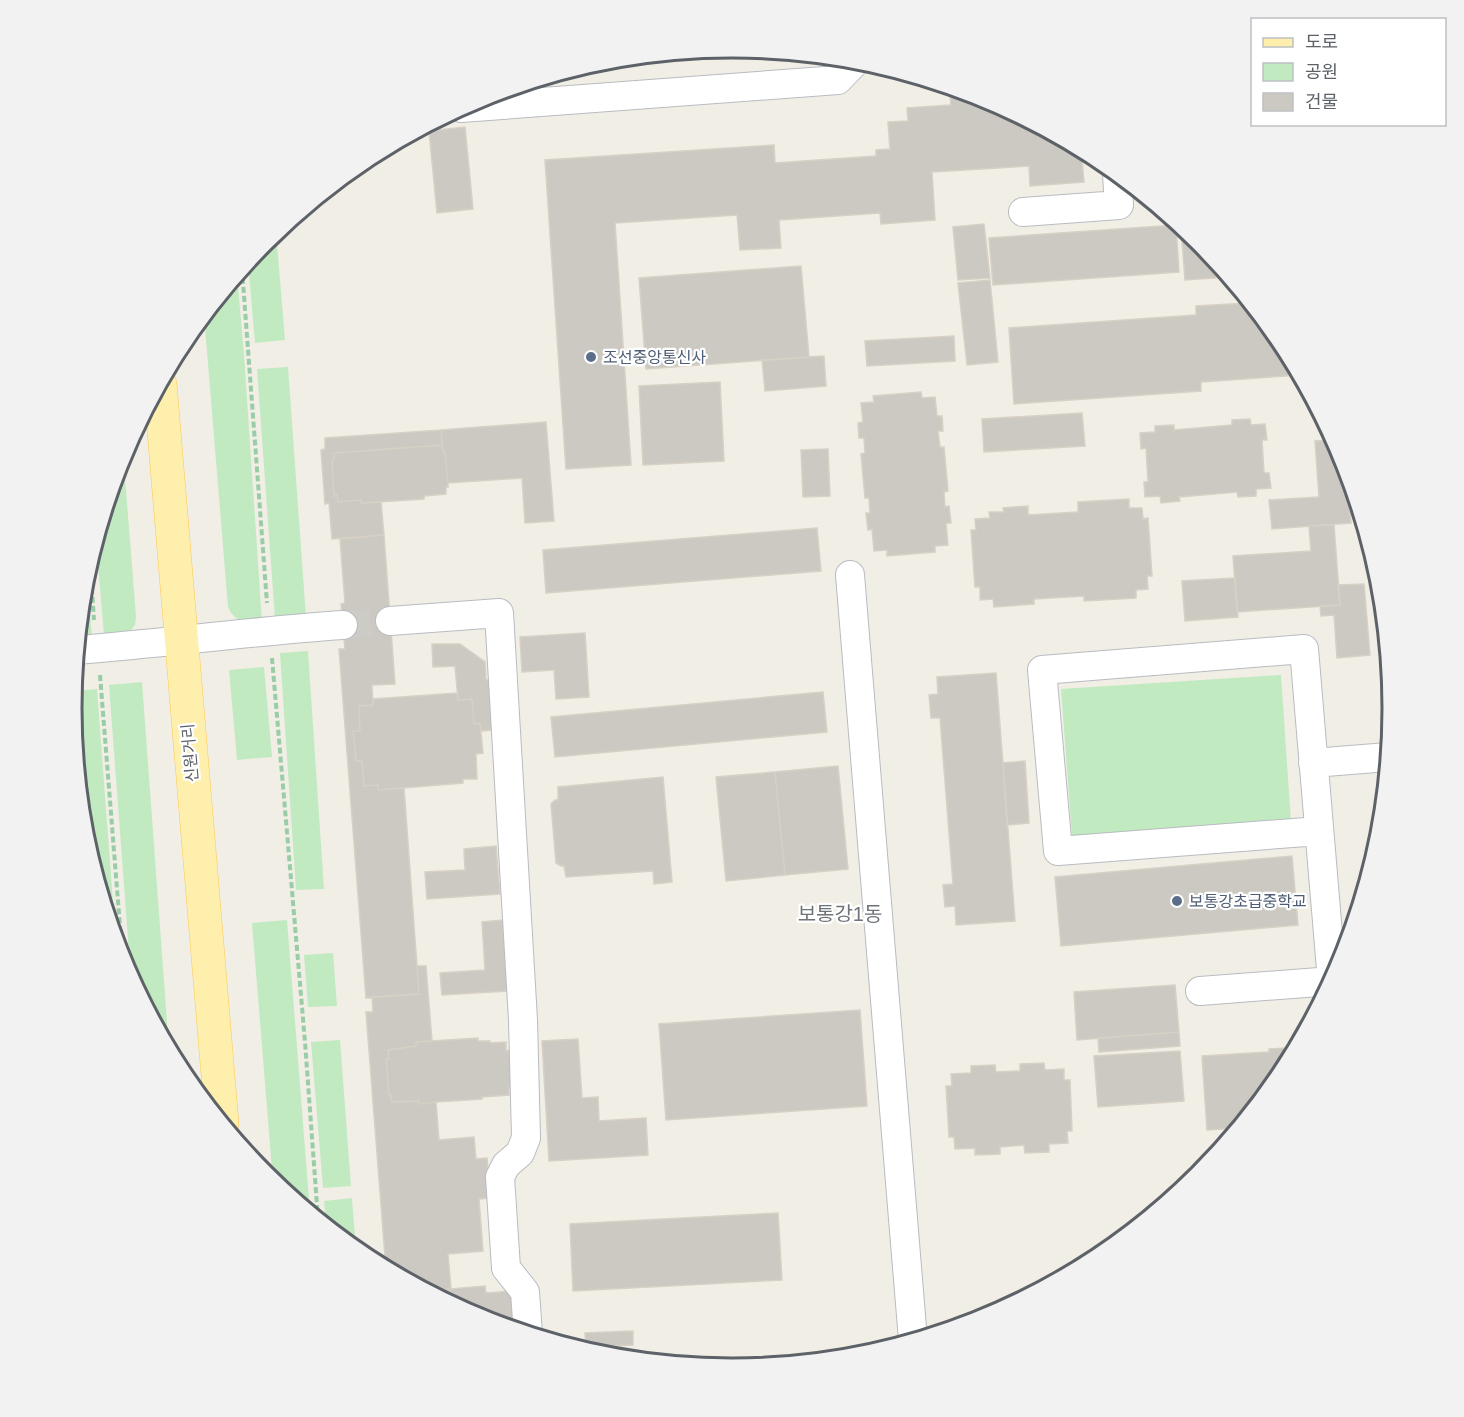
<svg xmlns="http://www.w3.org/2000/svg" width="1464" height="1417" font-family="Arial,'Noto Sans KR',sans-serif">
<style>
.green{fill:#c2eac1}
.building{fill:#ccc9c3;stroke:#d7d0c4;stroke-width:1.5}
.lines{fill:none;stroke-linecap:round;stroke-linejoin:round}
.minor-tunnel{stroke:#cccbc6;stroke-width:28;stroke-dasharray:28 14;stroke-linecap:butt}
.minor-casing{stroke:#b8bcc1;stroke-width:30}
.major-casing{stroke:#fec752;stroke-width:34}
.path{stroke:#98cda6;stroke-width:4;stroke-dasharray:6 3;stroke-linecap:butt}
.minor{stroke:#fff;stroke-width:28}
.major{stroke:#ffefad;stroke-width:33}
.service-dot{fill:#5c6f8a;stroke:#fff;stroke-width:2}
.labels{text-anchor:middle;dominant-baseline:central;stroke-width:4.5;stroke-linejoin:round;paint-order:stroke}
.service-label{font-size:16px;fill:#4e5e75;stroke:#fff;text-anchor:start}
.street-label{font-size:16px;fill:#5d6268;stroke:#fff}
.quarter-label{font-size:20px;fill:#6e747a;stroke:#fff}
.rim{fill:none;stroke:#5d6268;stroke-width:3}
</style>
<rect width="100%" height="100%" fill="#f1eee6"/>
<!-- green -->
<path class="green" d="M276 232 285 340 255 343 248 262 265 241Z
M237 275 244 354 262 622C245 621 236 624 228 607L204 315Z
M288 367 306 617 275 619 257 369Z
M123 453 136 616 135 625 131 630 104 635 96 540Z
M86 572 92 637 78 638 84 579Z
M308 651 324 889 296 890 280 653Z
M264 667 272 757 237 760 229 670Z
M1281 675 1291 822 1072 836 1061 689Z
M142 682 169 1049 131 979 109 685Z
M97 689 116 942 84 837 72 708 73 691Z
M287 920 310 1212 273 1182 252 923Z
M333 953 337 1006 308 1007 304 955Z
M340 1040 351 1186 323 1188 311 1042Z
M352 1198 356 1251 326 1225 324 1201Z"/>
<!-- building -->
<path class="building" d="M949 88 985 98 1081 150 1084 182 1030 186 1029 166 932 172 935 220 881 224 880 213 779 220 781 248 740 250 737 215 615 223 631 465 566 469 545 160 774 145 775 163 876 156V150L890 149 888 122 908 121 907 108 951 105Z
M465 127 473 209 437 213 429 131Z
M984 224 990 278 958 280 953 227Z
M1176 225 1179 272 993 285 989 238Z
M1181 227 1199 242 1228 277 1185 280Z
M801 266 809 357 646 369 639 278Z
M990 280 998 362 967 365 958 283Z
M1249 303 1281 342 1299 375 1201 382V391L1014 404 1009 328 1196 315V306Z
M954 336 955 361 867 366 865 341Z
M824 356 826 386 765 391 762 360Z
M720 382 724 461 643 465 639 386Z
M921 392 922 398 935 397 937 416H942L943 431H938L940 447H944L948 491 944 492 945 507 949 506 951 523H946L948 545 935 546V552L887 556V550L874 551 872 529 868 530 866 513H870L869 498H865L861 454 865 453 864 438H859L858 423 863 422 861 403 874 402 873 396Z
M1082 413 1085 446 984 452 982 419Z
M1250 419 1251 425 1265 424 1267 440H1262L1264 473H1269L1271 488 1256 489V496L1238 497 1237 492 1179 497 1180 501 1161 503 1160 496 1145 497 1144 482H1148L1146 448 1141 449 1140 433 1155 432V426L1174 425V430L1232 425V420Z
M546 422 554 521 525 523 522 478 448 483 445 452H443L441 430Z
M441 430 442 445 334 453V460L332 461 334 496 337 495 338 502 361 500V503L381 502 384 535 332 539 329 503 325 504 321 450 325 449V438Z
M1334 440 1342 456 1347 471 1351 523 1272 529 1269 500 1319 497 1315 441Z
M442 445 443 452H445L448 483V487H446V494L424 496V499L361 503V500L338 502 337 495 334 496 332 461 334 460V453Z
M828 449 830 496 803 497 801 450Z
M1129 499V508H1142L1143 519 1148 518 1152 576H1147L1148 589 1136 590V598L1084 601V596L1034 599V604L994 607 993 599 980 600V587H975L971 530H976L975 519 990 518 989 512H1004L1003 508 1028 506V515L1078 512V502Z
M1334 525 1340 605 1237 612 1233 556 1311 551 1309 526Z
M817 528 821 571 546 593 543 550Z
M384 535 395 684 372 685 373 705 359 706 360 731H353L356 761H362L364 786 378 785V790L404 788 419 994 366 998 339 649H345L341 604 345 603 340 539Z
M1235 578 1238 617 1185 621 1182 581Z
M1364 584 1370 655 1337 658 1334 615 1321 616 1320 606 1340 605 1338 585Z
M585 633 589 697 556 699 554 670 522 672 520 637Z
M432 644H460L485 662 486 680H490L493 730 481 731 480 723 474 724 472 699 458 700 455 666 433 667Z
M996 673 1015 921 956 925 955 906 945 907 943 885 953 884 940 718H931L929 695 938 694 937 677Z
M823 692 827 732 555 757 551 717Z
M457 693 458 700 472 699 474 724 480 723 483 753 476 754 477 779H463V783L378 790V785L364 786 362 761H356L353 731H360L359 706 373 705V699Z
M1025 761 1029 823 1007 825 1003 763Z
M838 766 848 869 785 875 775 772Z
M775 772 785 875 726 881 716 777Z
M663 777 672 882 654 884 653 871 566 877 564 866H561L556 863 551 804 555 800H558V787Z
M496 846 500 894 427 899 425 872 465 870 464 849Z
M1292 856 1298 925 1061 946 1055 877Z
M503 920 508 991 442 995 440 973 485 970 482 922Z
M417 966H426L432 1041 416 1042V1046L388 1050 389 1059H386L389 1095H391L392 1102 419 1101V1104L436 1102 439 1140 474 1137 476 1159 487 1158 490 1198 479 1199 483 1251 448 1254 451 1289 427 1291 386 1269 366 1012H373L372 997 419 994Z
M1175 985 1179 1032 1077 1040 1074 992Z
M860 1010 867 1106 666 1120 659 1024Z
M1179 1032 1180 1046 1099 1052 1098 1038Z
M478 1038V1041H490V1043L506 1042V1051L509 1050 512 1086 509 1087V1095L482 1097V1099L436 1102 419 1104V1101L392 1102 391 1095H389L386 1059H389L388 1050 416 1046V1042Z
M578 1039 582 1098 598 1097 599 1121 646 1118 648 1155 549 1161 542 1041Z
M1287 1048V1051L1295 1050 1281 1076 1238 1128 1207 1130 1202 1056 1269 1052V1049Z
M1180 1051 1184 1101 1098 1107 1094 1056Z
M1044 1063 1045 1070 1064 1069V1080H1070L1072 1131H1067L1068 1143 1049 1144V1152L1025 1153 1024 1145 1000 1147V1154L975 1155V1148L955 1149 954 1137H949L946 1086H952L951 1074 971 1073V1066L995 1065 996 1072 1020 1071V1064Z
M778 1213 782 1280 573 1291 570 1224Z
M485 1286 486 1293 512 1291 515 1329 479 1319 427 1291Z
M633 1331V1345L586 1347 585 1333Z"/>
<g class="lines">
<!-- minor-tunnel -->
<path class="minor-tunnel" d="M343 625 390 621"/>
<defs>
<path id="minor" d="M461 108 838 80 857 60
M1023 212 1119 205 1117 174
M850 575 913 1340
M390 621 499 613 523 1020 526 1138 520 1153 506 1165 500 1177 506 1268 525 1292 528 1334
M77 650C166 643 254 631 343 625
M1313 763 1388 757
M1200 991 1332 981 1304 649 1042 670 1058 851 1319 831"/>
<path id="major" d="M160 384 222 1123"/>
</defs>
<!-- minor casing -->
<use href="#minor" class="minor-casing"/>
<!-- major casing -->
<use href="#major" class="major-casing"/>
<!-- path -->
<path class="path" d="M242 269 267 603
M90 561 94 620
M272 658 305 1042 318 1219
M100 675 123 964"/>
<!-- minor -->
<use href="#minor" class="minor"/>
<!-- major -->
<use href="#major" class="major"/>
</g>
<!-- markers -->
<g class="service-dot">
<circle cx="591" cy="357" r="6"/>
<circle cx="1177" cy="901" r="6"/>
</g>
<g class="labels">
<!-- service labels -->
<g class="service-label">
<text x="603" y="357">조선중앙통신사</text>
<text x="1189" y="901">보통강초급중학교</text>
</g>
<!-- street labels -->
<g class="street-label">
<text transform="translate(190 753) rotate(-95)">신원거리</text>
</g>
<!-- quarter labels -->
<g class="quarter-label">
<text x="840" y="914">보통강1동</text>
</g>
</g>
<!-- crop -->
<path d="M0 0H1464V1417H0ZM82 708a650 650 0 1 1 1300 0a650 650 0 1 1-1300 0Z" fill="#f2f2f3" fill-rule="evenodd"/>
<path class="rim" d="M82 708a650 650 0 1 1 1300 0a650 650 0 1 1-1300 0Z"/>
<!-- legend -->
<rect x="1251" y="18" width="195" height="108" fill="#ffffff" stroke="#bec0c3" stroke-width="1.5"/>
<rect x="1263" y="38" width="30" height="9" fill="#ffefad" stroke="#bec0c3" stroke-width="1.5"/>
<text x="1305" y="48" font-size="18" fill="#5d6268">도로</text>
<rect x="1263" y="63" width="30" height="18" fill="#c2eac1" stroke="#bec0c3" stroke-width="1.5"/>
<text x="1305" y="78" font-size="18" fill="#5d6268">공원</text>
<rect x="1263" y="93" width="30" height="18" fill="#ccc9c3" stroke="#bec0c3" stroke-width="1.5"/>
<text x="1305" y="108" font-size="18" fill="#5d6268">건물</text>
</svg>
